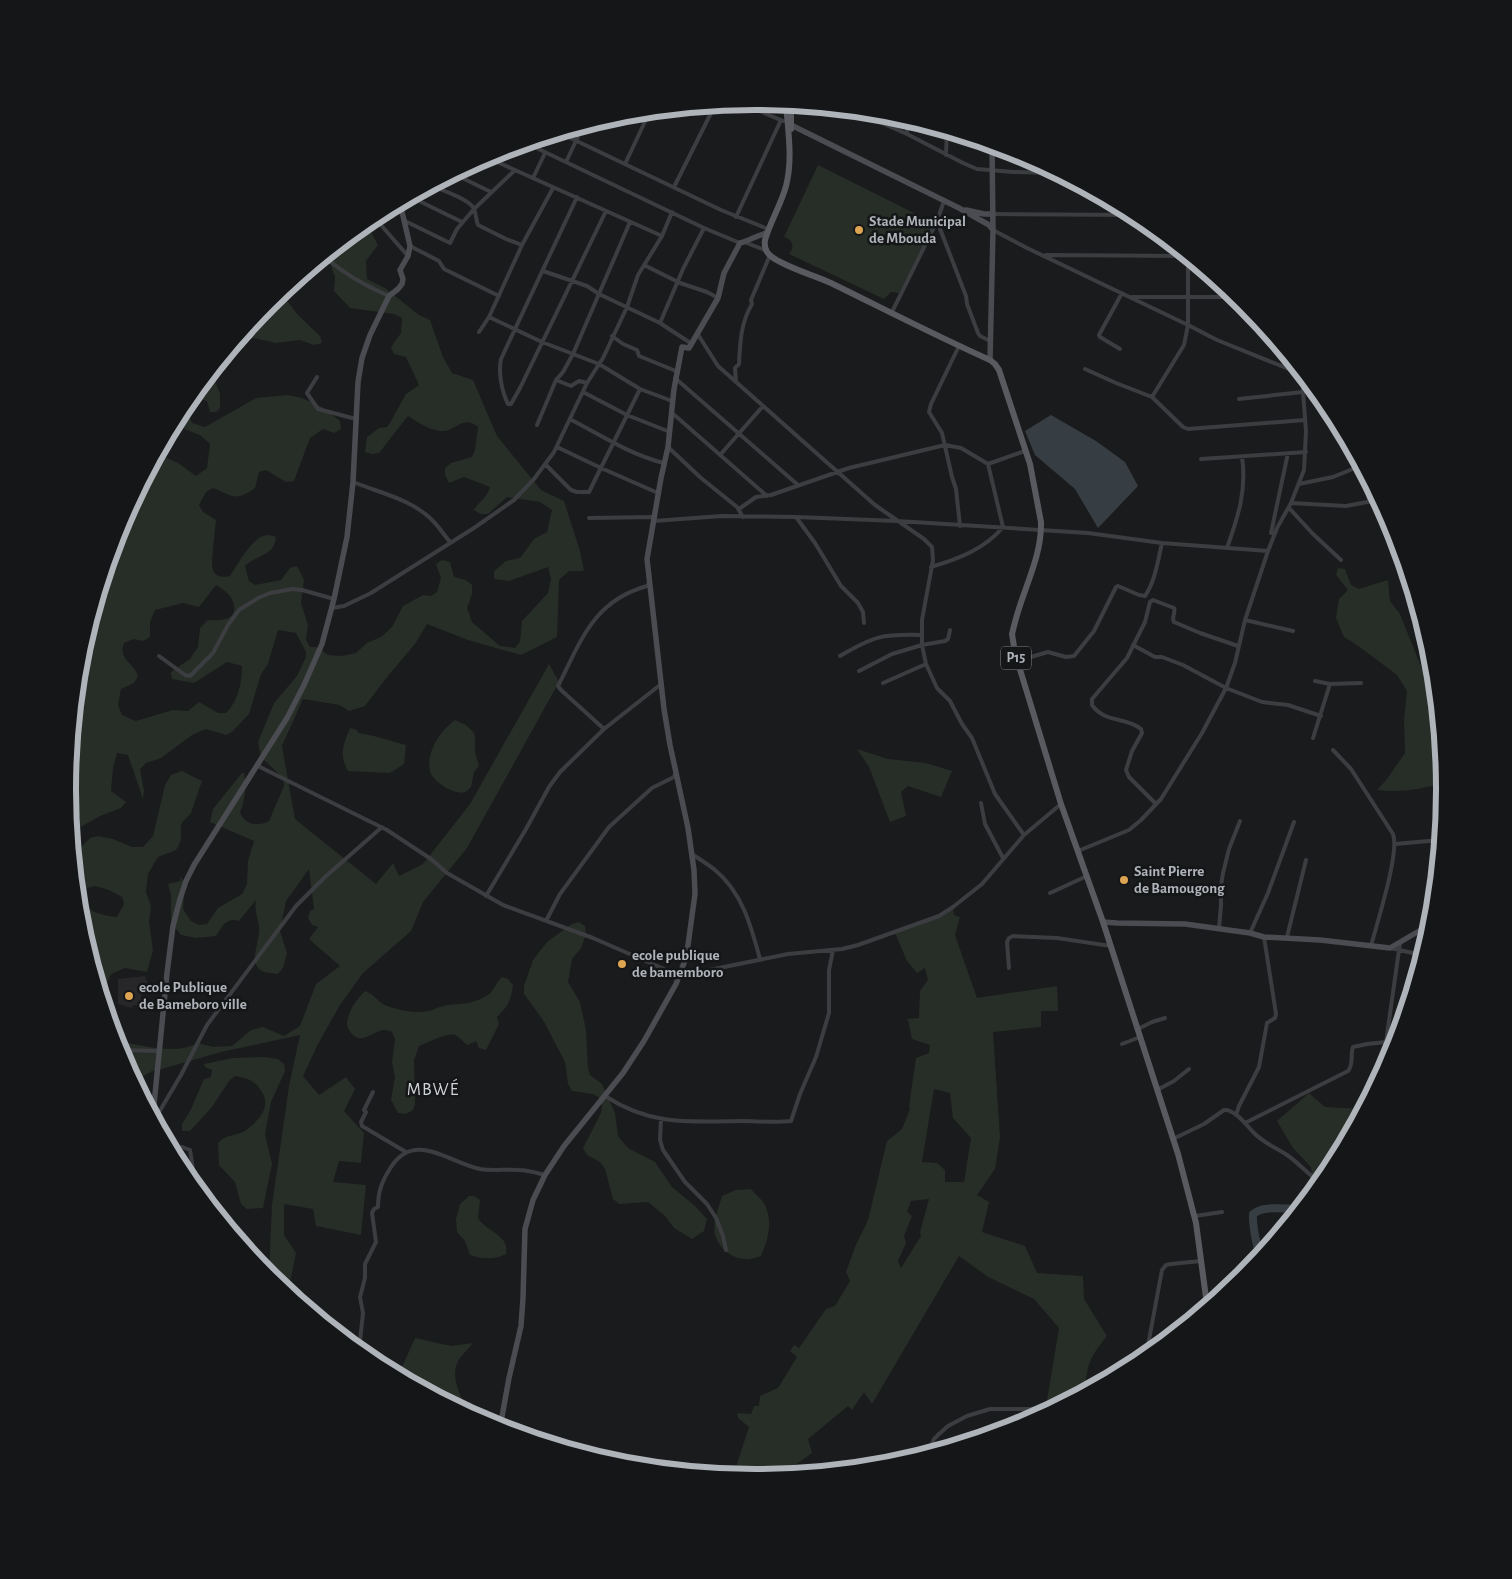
<svg xmlns="http://www.w3.org/2000/svg" width="1512" height="1579" font-family="'Alegreya Sans',sans-serif">
<style>
.built{fill:#272729}
.green{fill:#272e27;fill-rule:evenodd}
.water{fill:#363e44}
.lines{fill:none;stroke-linecap:round;stroke-linejoin:round}
.river{stroke:#363e44;stroke-width:8}
.street{stroke:#3c3d41;stroke-width:4}
.secondary{stroke:#4a4c51;stroke-width:5.5}
.primary{stroke:#585a60;stroke-width:6}
.poi-dot{fill:#dda551;stroke:#151617;stroke-width:2}
.labels{text-anchor:middle;dominant-baseline:central;stroke-width:5;stroke-linejoin:round;paint-order:stroke}
.shield{fill:#151617;stroke:#818489;stroke-width:1}
.shield-label{font-size:14px;font-weight:bold;fill:#afb3ba}
.poi-label{font-size:15px;font-weight:bold;fill:#afb3ba;stroke:#151617;text-anchor:start}
.quarter-label{font-size:18px;letter-spacing:1px;fill:#cfd2d7;stroke:#151617}
.rim{fill:none;stroke:#afb3ba;stroke-width:6}
</style>
<rect width="100%" height="100%" fill="#1a1b1c"/>
<!-- built -->
<path class="built" d="M145 976 148 983 141 988V1006L133 1005 132 1008 118 1004V979Z"/>
<!-- green -->
<path class="green" d="M818 165 934 223 899 293 891 292 884 299 789 254C795 246 793 240 784 237Z
M366 223 378 245 366 261 367 279 385 288 419 315 430 320 443 357 452 373 473 380 497 436 541 490 564 501 580 551 584 571H569L559 580 557 637 521 655 468 640 427 624 415 644 387 677 365 706 349 711 340 705 303 699 282 746 295 819 376 884 393 863 399 876 423 864 470 804 549 664 559 682 467 848 423 902 411 931 363 973 340 1005 318 1044 303 1076 319 1095 346 1077 355 1089 344 1111 364 1133 361 1163 339 1161 333 1182 366 1185 361 1235 316 1226 313 1209 284 1204V1235L296 1253 288 1292 267 1274 269 1273 272 1205 289 1086 300 1035 221 1052 158 1070 152 1071 135 1081 120 1053 111 1023 116 1021 117 1036 122 1042C147 1046 175 1055 198 1043L213 1047 232 1046 251 1030 263 1027 284 1036 300 1026 316 984 340 966 309 939 318 927 312 925 308 918 310 911 314 909 309 869 286 901 280 931 287 953 283 968 278 974C273 973 266 973 262 971 247 963 261 940 259 927 258 918 254 910 256 900L239 921C227 917 222 926 216 936L196 938 181 935 171 923V895L168 884 181 881 179 875 185 883 183 909 191 921 199 925 207 924 218 908 242 894 247 884 248 861 254 841 210 822 213 809 242 773H244C247 788 245 799 240 813 246 825 257 827 269 821L284 786 283 778 261 757 258 742 274 703 297 676 306 657V652L296 633 278 630 268 664 261 674 249 714 232 732 226 735 206 729 192 735 161 758 146 763 140 769 144 791 143 799 128 755 117 753 113 768 111 791 126 802 121 808 100 816 72 832 68 789 81 655 87 635 92 634 103 583 128 515 160 455 178 463 196 476 207 468 210 444 200 435 174 425 184 407 224 358 213 376 220 394V408L216 412H210L207 401 198 398C190 407 187 411 192 423L205 427 256 398 287 395 302 398 322 407 340 421 341 429 334 433 323 429 310 438 294 481 286 482 266 470 259 472 255 488C235 502 233 496 213 488L206 492 199 505 203 512 216 520C215 530 214 539 213 549 212 563 208 581 230 576 237 565 254 534 268 535 270 535 274 536 276 537 274 557 257 554 245 566L249 581 255 585 281 580 290 568 297 566 304 580 301 603 308 625 306 640 310 647H317L328 655 342 656 356 653 367 643 381 637 392 627 403 606 423 595 431 596 437 592 441 578 436 564 442 560 450 562 454 577 466 580 472 585V594L467 608 472 622 500 646 515 648 520 642 522 621 548 593 551 579 548 567 509 581 494 579V571L506 561 520 558 534 539 547 532 552 510 540 502 507 497 488 514H480L474 510C479 501 488 497 490 487L464 477 449 483 445 475V468L451 463 472 457 475 450 478 427C462 414 456 432 441 431 429 430 417 422 408 416L379 453 372 454 365 452 367 437 379 428 387 427 391 421 406 394 419 385 406 357 394 354 391 347 401 333 402 318 394 314 350 308 334 291 335 277 330 263 334 250ZM216 585C220 588 224 590 227 593 235 600 239 616 225 619 220 621 214 620 208 620L200 628 198 647 190 659 171 672 172 679 194 683 227 662 242 666C242 682 238 702 226 713H218L199 702 188 711 173 710 136 721 122 715 118 705 121 689 134 683 138 676C134 662 118 660 124 643L134 639 143 641 150 637V622L155 610 183 603 199 607Z
M281 293 298 315 320 336 322 343 314 345 300 340 276 343 254 338 237 342 269 302Z
M1338 568 1345 569 1351 585 1359 589 1388 580 1390 601 1400 614 1422 669 1434 685 1444 783C1422 789 1399 793 1377 790L1387 779 1405 753 1404 719 1407 691 1397 675 1357 645 1344 637 1336 618 1339 599 1348 590 1336 575Z
M455 720 466 725 474 733 475 736V752L479 766 474 772 471 787C469 789 467 791 465 792 455 796 432 781 430 771 426 752 440 731 455 720Z
M350 728 357 730 358 733C374 735 390 741 406 745L404 764 390 773 348 771C339 755 343 745 350 728Z
M857 749 888 759 926 763 952 771 941 797 908 786 901 792 906 816 890 822 869 767Z
M182 771 202 781 191 813 181 824V840L178 847 176 850 158 857 148 874 146 892 151 906 149 922 153 950 147 972 125 968 111 974 102 994 81 924 73 848 79 849 90 838 98 836 113 839 132 847H143L153 836 165 785 171 775ZM95 886 109 890 122 897 124 904 117 917C105 916 92 913 83 904V896L87 888Z
M953 908 954 915 960 917 955 935 977 998 1057 986 1058 1011H1041V1027L993 1032 1000 1137 995 1169 977 1195 989 1202 982 1232 1025 1246 1037 1273 1083 1276 1084 1299 1107 1336C1092 1354 1085 1366 1086 1390L1048 1410 1046 1406 1059 1328 1034 1299 988 1277 959 1256 872 1404 864 1392 852 1410 848 1406 808 1439 812 1453 795 1465 793 1474 756 1478 739 1476V1474L735 1470 749 1427 738 1418 737 1413 751 1414 754 1406H759L760 1396 778 1388 797 1357 790 1351 794 1345 799 1348 826 1309 835 1306 850 1281 846 1272 855 1247 868 1220 887 1141 902 1129 910 1109 909 1106 916 1058 929 1053 930 1045 912 1039 908 1020 906 1019 919 1018 920 991 928 980 925 968 917 973 907 961 895 933ZM934 1089 950 1093 953 1118 971 1138 964 1182H945V1170L937 1163 922 1162ZM929 1199 920 1232 921 1236 901 1268 898 1261 906 1243 904 1236 912 1216 907 1212 911 1201Z
M579 922 585 926 586 934 581 948 572 959 568 982 580 1002 586 1030 588 1068 590 1075 602 1084 615 1113 618 1136 628 1148 655 1162 672 1187 695 1206 707 1219 704 1231 692 1239 674 1228 665 1216 648 1202 619 1204 613 1199 605 1169 600 1162 587 1155 583 1148 601 1113 602 1106 600 1098 593 1094 572 1091 568 1084 565 1062 543 1020 524 994V986L533 960 547 942 572 924Z
M502 977 508 979 513 985C511 1001 508 1006 497 1017L499 1024 486 1050 479 1048 476 1041 468 1045C462 1042 460 1037 455 1035 446 1032 428 1043 419 1046L414 1060 415 1104 413 1110 406 1114 398 1113 391 1100 395 1077 392 1062 395 1039 392 1032C391 1031 385 1030 384 1030 372 1031 362 1046 351 1033 348 1030 347 1026 347 1022 349 1010 356 1000 365 991 375 994 378 1003 387 1006 399 1010 416 1014 429 1011 434 1010 438 1007 443 1006 462 1002 470 1006 488 995 495 990 496 982 502 977Z
M264 1057 278 1059 284 1064 285 1071 271 1102 265 1134 272 1164 263 1208 247 1209 241 1204 235 1182 219 1165 218 1143C228 1133 236 1137 246 1130 257 1122 271 1108 263 1094 256 1081 250 1079 235 1076L229 1081 212 1107 190 1131H182V1124L190 1111 204 1079 211 1077 212 1070 205 1067 204 1064 233 1058Z
M1309 1093 1325 1107 1362 1109 1328 1172 1314 1189 1311 1167 1293 1148 1277 1121Z
M751 1189C755 1194 762 1199 765 1205 773 1222 768 1240 761 1256 757 1257 750 1260 746 1259 732 1259 718 1248 715 1234 712 1223 719 1207 722 1196L736 1190Z
M469 1196H474L480 1200 478 1218C488 1233 510 1235 506 1254 495 1260 481 1259 470 1255L465 1241 457 1232 456 1219 460 1204Z
M415 1338 451 1346 473 1343C469 1348 464 1353 460 1358 448 1375 461 1396 468 1412L402 1377V1367Z"/>
<!-- water -->
<path class="water" d="M1051 415 1096 441 1125 462 1138 486 1098 528 1075 489 1035 455 1025 431Z"/>
<g class="lines">
<!-- river -->
<path class="river" d="M1259 1256C1257 1242 1252 1228 1253 1214 1263 1205 1285 1209 1298 1209"/>
<!-- street -->
<path class="street" d="M741 103 783 121
M852 110 907 134 963 163 977 169 1013 172 1057 173
M560 133 721 210 768 229
M907 134V119
M526 143 704 228 740 243
M946 155 947 131
M486 157 662 236
M566 162 583 126
M625 164 650 111
M454 174 491 192
M533 178 545 153
M432 186C441 190 470 199 474 209 476 214 476 220 478 225L506 239 522 245
M674 187 715 105
M411 197 462 222
M577 197 501 359C498 373 502 392 508 404H511L520 388 606 211
M992 214 1134 215
M374 217 408 256
M736 217 781 120
M405 221 450 243 457 229 474 209 515 170
M937 221 966 296 967 304 978 333 980 336 990 341
M993 230 1027 248 1188 325 1217 340 1301 374
M744 242 765 250
M410 246 439 261 444 269 499 296
M1046 255 1186 256
M325 257C344 274 366 286 389 296
M644 265 680 283 707 292 718 298
M543 271 587 286 599 294 660 323 692 344
M1132 297H1236
M891 314 937 221 944 201
M489 317 542 342 599 364 640 389 672 401
M660 323 683 269 704 228
M479 332 489 317 522 245 553 188
M697 333 718 366 875 505 924 539 932 547 933 560 922 620V645L926 664 937 688 950 701 962 724 972 738 995 794 1024 835
M612 336 623 344 637 350 639 356 676 371
M959 346 931 404 929 412 942 433 952 477 956 489 960 526
M1120 349 1100 337 1099 335 1122 293
M1085 369 1116 383 1152 397 1183 427 1188 429 1305 420
M1303 376V392L1315 391
M317 377 307 393 318 409 356 419
M675 378 798 485
M556 380 571 386 579 381 587 383
M736 382 735 368 739 364C740 342 741 322 752 304L751 300 770 255
M583 392 627 415 670 432
M1152 397 1184 345 1188 325V257
M671 412 767 496
M570 419C600 435 631 455 664 463
M537 425 556 380 563 372 573 354 630 222
M557 447 601 468 658 493
M668 447 701 478 737 507 743 517
M720 455 763 406
M1201 459 1306 452
M988 464 1025 451
M546 465 571 490 577 492H589L640 389
M1367 480 1369 500
M353 482C380 493 412 499 433 521 439 527 444 535 450 542
M1299 484 1333 477 1360 466
M1291 503 1346 506 1378 500
M1289 508 1313 534 1341 560
M739 509 756 497 771 495 849 468 945 445 961 448 988 464 1003 527C985 549 958 559 931 567
M796 517 815 543 841 586 858 603 863 612 864 623
M589 518 655 517
M654 521 722 516 796 517 897 521 1088 533 1162 543 1268 551
M1271 533 1288 453
M1227 548C1238 517 1247 490 1242 457
M332 608 344 606 371 593 474 528 514 500 534 479 554 452 587 383 603 358 627 307 638 275 662 236 672 212
M1245 620 1293 631
M1133 645 1155 657H1162L1183 665 1226 688 1262 702 1288 705 1321 716
M159 656 185 675 190 676 213 653 228 625 239 610 258 598 270 593 293 589 302 590 334 599
M840 656C874 636 882 634 921 635
M1017 661 1048 652 1066 657 1074 656 1094 631 1116 587 1118 586 1139 595 1145 596C1155 582 1158 560 1162 543
M859 671 892 654 922 645 945 641 948 639 950 630
M1315 681 1330 684
M883 683 926 664
M604 729 561 690 558 686C581 641 593 601 647 586L649 583
M1313 738 1330 684 1361 683
M1333 750 1351 769 1393 834C1400 852 1377 923 1371 946
M258 766 387 830 431 859 447 873 503 905 593 938 680 976 788 954 842 949 858 945 939 916 953 907 982 884 1024 835 1061 804
M981 803 985 824 1003 858
M1156 804 1129 777 1126 770 1132 751 1142 733 1141 729C1125 716 1106 724 1092 705V699L1127 658 1145 622 1150 602 1153 600 1174 608C1176 613 1171 618 1174 622L1200 633 1238 646
M1441 821V820
M1395 844 1440 840
M1078 851 1129 830 1141 820 1161 799 1202 733 1226 688 1235 663 1245 620 1268 551 1277 528 1291 503 1304 470 1306 431 1303 392 1239 399
M692 854C699 859 708 864 715 870 742 892 751 926 760 959
M1050 893 1087 876
M486 896 526 829 549 787 560 772 604 729 660 685
M546 921 560 894 609 827 652 788 674 777 675 774
M1219 928 1221 905V886L1223 873 1229 849 1240 821
M1250 933 1268 893 1294 822
M1287 937 1306 860
M1390 948 1422 955
M1009 968 1007 942 1009 938 1013 936 1057 938 1111 946
M1138 1029 1152 1022 1165 1018
M1386 1042V1055L1389 1058
M1122 1044 1140 1037
M119 1050 160 1051
M1157 1090 1174 1081 1189 1069
M373 1092 364 1110 366 1112 361 1122 362 1126 406 1152
M605 1096C651 1126 689 1122 741 1121 757 1121 775 1123 791 1121L800 1094 816 1057 829 1013V970L833 950
M1236 1115 1239 1106 1259 1067 1267 1023 1275 1018 1276 1014 1264 937
M155 1119 181 1075 207 1025 296 906 325 877 382 827
M661 1119 660 1140 663 1150 685 1182 707 1204 716 1218 723 1236 726 1250
M1245 1123 1348 1071C1354 1064 1350 1055 1353 1047L1367 1044 1386 1042 1400 943
M1173 1139 1204 1124 1224 1110C1235 1109 1246 1125 1254 1133 1265 1144 1275 1147 1287 1155 1299 1163 1307 1174 1320 1182
M171 1148 182 1147 190 1150 196 1188
M1195 1216 1222 1212
M359 1350 363 1313 360 1297 365 1278V1264L376 1242 372 1213 374 1209 378 1207C378 1191 382 1181 391 1167 415 1130 449 1163 480 1169 493 1171 506 1169 519 1170 528 1170 537 1173 545 1175
M1146 1356 1162 1270 1166 1265 1171 1264 1201 1261
M927 1454 934 1439 939 1434 948 1426 967 1416 990 1409H1031L1046 1406 1089 1388 1119 1373"/>
<!-- secondary -->
<path class="secondary" d="M789 124 959 208 989 225 993 230
M966 210 984 214H992
M990 360 993 230 992 145
M1103 922 1117 923 1185 924 1250 933 1264 937 1320 940 1390 948 1431 924
M153 1115 167 973 173 926 180 899 186 881 194 865 287 718 304 685 322 644 334 599 347 537 353 482 358 382 362 358 370 335 389 296 398 289 402 284 403 279 400 270 408 256 410 246 400 203
M500 1428 509 1378 521 1326 523 1298 525 1229 533 1200 545 1175 564 1146 623 1073 644 1041 676 984 684 963 688 945 695 894 694 870 688 828 670 745 664 709 647 559 661 478 668 447 674 389 682 347 689 348 718 298 724 273 740 243C749 241 757 235 767 233"/>
<!-- primary -->
<path class="primary" d="M786 104C788 131 793 159 786 186 781 205 770 222 765 240 764 247 766 253 772 257 787 268 814 275 831 283 884 309 936 336 990 360L995 364 999 370 1030 464 1041 522C1042 558 1022 591 1014 626L1012 634 1015 653 1061 804 1103 922 1178 1154 1196 1223 1207 1305
M791 104V129"/>
</g>
<!-- markers -->
<g class="poi-dot">
<circle cx="859" cy="230" r="5"/>
<circle cx="1124" cy="880" r="5"/>
<circle cx="622" cy="964" r="5"/>
<circle cx="129" cy="996" r="5"/>
</g>
<g class="labels">
<!-- shield labels -->
<rect class="shield" x="1001" y="646.5" width="30" height="23" rx="4"/>
<g class="shield-label">
<text x="1016" y="658">P15</text>
</g>
<!-- poi labels -->
<g class="poi-label">
<text x="869" y="221">Stade Municipal<tspan x="869" dy="17">de Mbouda</tspan></text>
<text x="1134" y="871">Saint Pierre<tspan x="1134" dy="17">de Bamougong</tspan></text>
<text x="632" y="955">ecole publique<tspan x="632" dy="17">de bamemboro</tspan></text>
<text x="139" y="987">ecole Publique<tspan x="139" dy="17">de Bameboro ville</tspan></text>
</g>
<!-- quarter labels -->
<g class="quarter-label">
<text x="433" y="1090">MBWÉ</text>
</g>
</g>
<!-- crop -->
<path d="M0 0H1512V1579H0ZM755 110H757A679 679 0 0 1 1436 789V790A679 679 0 0 1 757 1469H755A679 679 0 0 1 76 790V789A679 679 0 0 1 755 110Z" fill="#151617" fill-rule="evenodd"/>
<path class="rim" d="M755 110H757A679 679 0 0 1 1436 789V790A679 679 0 0 1 757 1469H755A679 679 0 0 1 76 790V789A679 679 0 0 1 755 110Z"/>
</svg>
